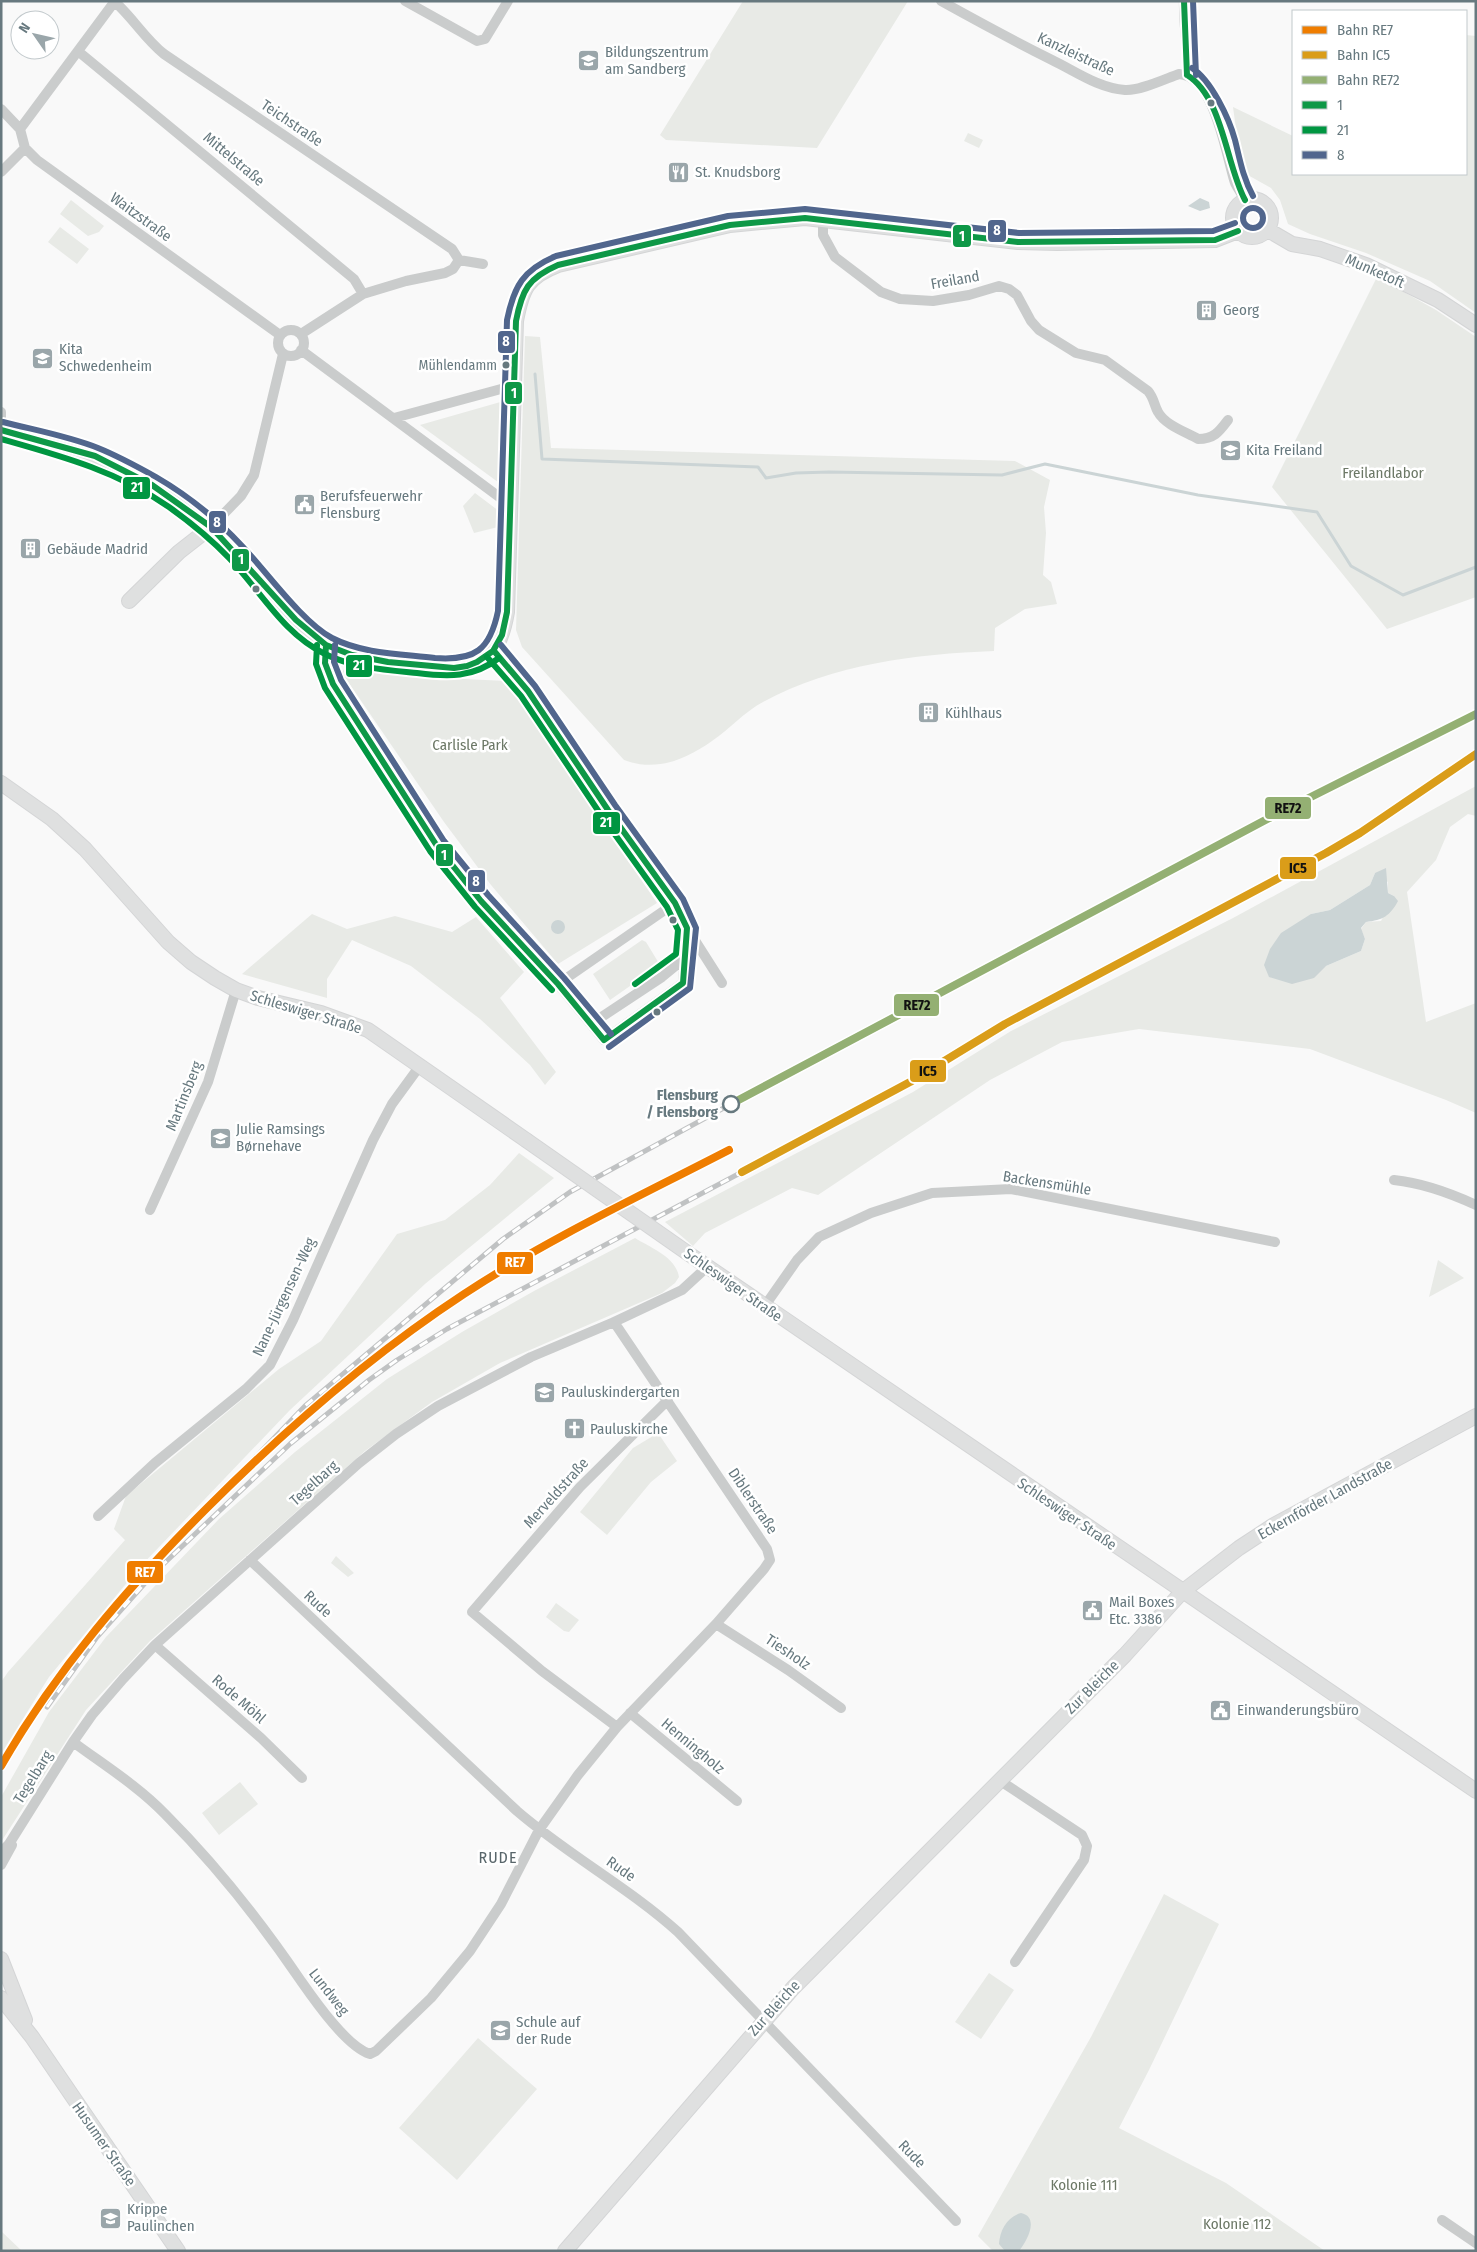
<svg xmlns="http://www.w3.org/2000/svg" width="1477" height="2252" font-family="'Fira Sans Condensed',sans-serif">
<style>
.green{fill:#e8eae6;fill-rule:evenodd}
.water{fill:#cbd4d5}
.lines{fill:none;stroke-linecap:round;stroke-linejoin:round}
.stream{stroke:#cbd4d5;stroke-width:3}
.secondary-casing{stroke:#d4d5d6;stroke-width:16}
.street{stroke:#cacccc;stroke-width:10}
.secondary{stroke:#dfe0e0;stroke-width:14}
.rail-casing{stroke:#c0c2c3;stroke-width:5}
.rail{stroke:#fff;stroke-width:3;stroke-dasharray:9;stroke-linecap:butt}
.secondary-bridge-casing{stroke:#d4d5d6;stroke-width:16;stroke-linecap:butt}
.secondary-bridge{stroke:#dfe0e0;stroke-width:14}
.bus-1-casing{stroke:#fff;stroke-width:10}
.bus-2-casing{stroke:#fff;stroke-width:10}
.bus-3-casing{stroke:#fff;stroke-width:10}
.bus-1{stroke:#0e9847;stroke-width:6}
.bus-2{stroke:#009641;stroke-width:6}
.bus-3{stroke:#51668d;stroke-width:6}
.rail-1-casing{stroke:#fff;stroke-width:11}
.rail-2-casing{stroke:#fff;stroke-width:11}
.rail-3-casing{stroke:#fff;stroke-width:11}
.rail-1{stroke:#ef7d00;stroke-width:8}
.rail-2{stroke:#da9d19;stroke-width:8}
.rail-3{stroke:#94b073;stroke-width:8}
.bus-dot{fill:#67797f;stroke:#fff;stroke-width:2}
.stop-dot{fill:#fff;stroke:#67797f;stroke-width:2.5}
.labels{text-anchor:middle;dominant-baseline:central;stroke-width:5;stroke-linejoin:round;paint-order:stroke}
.bus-label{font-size:14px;fill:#67797f;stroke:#fff;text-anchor:end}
.poi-label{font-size:15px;fill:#67797f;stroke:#fff;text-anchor:start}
.street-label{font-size:15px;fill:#67797f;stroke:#fff}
.park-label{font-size:15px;fill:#6c7866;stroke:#fff}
.stop-label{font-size:15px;font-weight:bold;fill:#67797f;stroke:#fff;text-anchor:end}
.neighbourhood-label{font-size:16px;letter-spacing:1px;fill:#59666b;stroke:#fff}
.line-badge{stroke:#fff;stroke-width:2}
.badge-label{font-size:14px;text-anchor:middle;font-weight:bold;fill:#fff}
.pale-badge-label{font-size:14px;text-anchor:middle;font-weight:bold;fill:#111}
</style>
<rect width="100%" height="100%" fill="#f9f9f9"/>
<!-- green -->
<path class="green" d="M743 1H908L817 148 666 140 660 135Z
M1466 35 1476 36V313L1430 281 1366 253 1310 234 1288 224 1280 200 1271 188 1246 174 1241 165 1233 107 1293 136V174H1466Z
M968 133 983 140 979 148 964 141Z
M71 200 104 226 99 232 88 236 60 214Z
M60 227 89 249 77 264 48 242Z
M1377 277 1436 310 1476 337V597L1387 629 1272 487Z
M525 336 540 337 551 448 1015 461 1050 480 1044 507 1046 533 1043 575 1051 582 1057 604 1025 609 995 628 994 651C915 654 833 664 763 702 744 712 730 729 712 741 685 760 656 772 624 760L522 647 516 630Z
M504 401 502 485 420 425Z
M475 493 499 511 498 527 474 533 463 506Z
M345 667 465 679 506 681 657 903 558 964 491 885 444 822 342 673Z
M1476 786V816L1468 814 1450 827 1436 860 1407 892 1426 1022 1476 1003V1113L1446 1100 1310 1049 1139 1029 1062 1042 990 1080 818 1195 792 1188 705 1233 693 1246 665 1222 913 1092 1011 1031 1233 918ZM1375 873 1388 882V893L1394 896 1381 921 1366 922 1361 929 1365 939 1361 951 1326 966 1311 914 1330 910 1370 885Z
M312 914 347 929 395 916 452 932 476 917 524 972 500 998 556 1072 545 1085 530 1065 480 1019 411 966 352 940 327 979V998L242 974Z
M642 940 646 942 660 965 610 1000 593 974Z
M519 1153 554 1178 425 1284 290 1410 139 1568 49 1677 1 1754V1682L8 1672 125 1540 114 1529 126 1496 279 1369 321 1341 397 1234 445 1220 490 1185Z
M635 1238C651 1248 676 1257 679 1277L675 1283 662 1293 500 1363 432 1402 365 1451 150 1641 86 1710 1 1842V1797L49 1712 106 1637 219 1519 295 1452 387 1379 462 1332 534 1291Z
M1438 1260 1464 1278 1429 1297Z
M658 1433 677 1461 651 1482 607 1535 580 1512 633 1448Z
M336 1556 354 1573 348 1577 331 1563Z
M556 1603 579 1620 569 1632 564 1631 546 1617Z
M240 1782 258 1804 219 1835 202 1813Z
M1164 1894 1219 1924 1149 2070 1119 2128 1226 2183 1325 2251H993L978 2236 1091 2037Z
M989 1973 1014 1990 981 2039 955 2022Z
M478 2038 537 2089 457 2180 399 2128Z
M1 2231 22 2251H1Z"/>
<!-- water -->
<path class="water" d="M1200 198 1209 202 1210 208 1200 211 1188 206Z
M1386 868 1388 893 1394 896 1398 901C1390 916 1383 920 1366 922L1361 928 1365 939 1361 951 1326 966 1314 978 1292 984 1269 977 1264 965 1270 949 1281 933 1311 914 1330 910 1370 885 1375 873Z
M551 927a7 7 0 1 1 14 0a7 7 0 1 1-14 0Z
M1021 2213C1040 2217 1027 2241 1019 2251H1005L999 2244C1000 2230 1007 2217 1021 2213Z"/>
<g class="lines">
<!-- stream -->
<path class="stream" d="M535 374 542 459 758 467 766 478 796 473 829 472 1002 475 1045 464 1198 495 1317 512 1351 566 1403 595 1476 567"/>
<defs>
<path id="secondary" d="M1233 218a19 19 0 1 1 38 0a19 19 0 1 1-38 0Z
M1268 230 1292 244 1320 249 1366 265 1438 300 1476 325
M1 430 95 456 152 485 211 527 235 551 296 620 326 645 352 655 388 662 454 668C492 663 501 647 507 612L516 321C522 289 527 277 558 265L730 225 805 218 1018 242 1057 243 1215 240 1238 231
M129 601 179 552 211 527
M1 783 52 819 85 849 168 942 191 962 215 978 236 990 258 998 321 1013 368 1030 526 1140
M689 1254 1476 1791
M1 1959 25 2020
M1 1998 32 2037 178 2251
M565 2251 793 1988 1125 1655 1182 1592 1239 1548 1274 1525 1476 1416"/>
</defs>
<!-- secondary casing -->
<use href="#secondary" class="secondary-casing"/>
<!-- street -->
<path class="street" d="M405 1 477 41 485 39 508 1
M941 1C977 21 1014 41 1052 60 1075 71 1098 88 1125 90 1140 91 1165 79 1179 74 1215 76 1226 156 1235 183 1238 189 1242 194 1245 200
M1184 1C1183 26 1189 50 1187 75
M115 2C133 18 145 39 164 54L452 249 459 260
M79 52 354 279 363 294
M1 109 20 129 25 148 37 160 280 335
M20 129 115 1
M1 172 25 148
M823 220V235L835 257 881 292 900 299 933 301 969 295 999 286 1009 289 1017 295 1031 321 1039 330 1076 353 1105 360 1148 391C1154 398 1154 405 1158 412 1165 425 1186 432 1198 439 1214 439 1219 432 1228 420
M459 260 483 264
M278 343a13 13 0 1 1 26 0a13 13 0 1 1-26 0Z
M301 334 363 294 406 281 445 273 453 269 459 260
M301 350 510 505
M1 412V417
M394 418 501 389
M211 527 241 496 254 475 283 354
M326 645 325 663 333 684 437 846 481 901 558 984 604 1040 683 983 687 928
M494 651 528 691 608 810 675 903 687 928 722 983
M558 984 675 903
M591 1024 662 977 684 959
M1394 1180C1423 1183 1450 1193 1476 1205
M150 1210 208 1082 236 990
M764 1307 797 1260 819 1237 871 1213 932 1193 1011 1189 1275 1242
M98 1516 155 1463 246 1389 270 1365 293 1320 373 1140 392 1104 419 1067
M250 1560 517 1811C568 1855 628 1887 678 1932L956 2221
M716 1624 788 1670 841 1708
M155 1645 261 1738 302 1778
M630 1713 737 1801
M617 1727 542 1671 472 1612 580 1487 668 1400
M73 1742C104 1765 138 1786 165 1814 216 1865 261 1922 301 1981 315 2001 347 2047 370 2054L376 2051 431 1998 470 1951 501 1904 539 1830 578 1775 617 1727 716 1624 764 1569 770 1560 767 1549 614 1322
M999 1780 1082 1835 1087 1846 1084 1860 1015 1962
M1 1852 9 1844 73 1742 92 1715 123 1679 155 1645 359 1463 396 1434 438 1406 531 1357 614 1322 682 1290 707 1267
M1 1865 12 1845
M1442 2220 1476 2243"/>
<!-- secondary -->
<use href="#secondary" class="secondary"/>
<defs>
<path id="rail" d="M218 1496 305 1406 503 1239 570 1192 731 1104
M47 1707 97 1637 154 1573 290 1444 369 1380 397 1360 447 1329 742 1172"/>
</defs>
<!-- rail casing -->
<use href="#rail" class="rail-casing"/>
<!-- rail -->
<use href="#rail" class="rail"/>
<defs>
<path id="secondary-bridge" d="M526 1140 689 1254"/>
</defs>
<!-- secondary-bridge casing -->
<use href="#secondary-bridge" class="secondary-bridge-casing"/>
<!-- secondary-bridge -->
<use href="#secondary-bridge" class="secondary-bridge"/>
<defs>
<path id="bus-1" d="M1184 1 1187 75
M1187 75C1223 97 1226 165 1245 200
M1 430 95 456 152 485 211 527 296 620 326 645 352 655 388 662 454 668 467 666 477 662 493 651 502 635 507 612 516 321C522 290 528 278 558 265L730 225 805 218 1018 242 1215 240 1238 231
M326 645 325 663 333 684 437 846 481 901 558 984 604 1040
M494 651 528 691 608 810 675 903 687 928 683 983 604 1040"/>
<path id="bus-2" d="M1 439C61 456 117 471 169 507 190 522 211 539 229 558 260 590 283 634 325 654 353 668 386 670 417 673 448 677 473 678 499 658
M317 645 316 664 325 688 430 851 475 907 552 990
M487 657 521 696 601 815 667 907 678 930 676 954 635 984"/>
<path id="bus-3" d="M1193 1 1196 75
M1192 68C1211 80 1229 118 1235 140 1240 160 1243 178 1253 196
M1243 218a10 10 0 1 1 20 0a10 10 0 1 1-20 0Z
M3 422C34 430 68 436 98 448 118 456 138 467 156 477 187 495 217 519 242 546 266 571 302 622 332 638 363 654 401 654 435 658 475 661 490 650 498 611L507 320C514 286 523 270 556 256L728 216 805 209 1019 233 1213 231 1235 223
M335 645 334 662 341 680 444 841 488 895 564 978 611 1034
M501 645 535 686 615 805 683 899 696 928 690 988 609 1047"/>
</defs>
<!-- bus-1 casing -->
<use href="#bus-1" class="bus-1-casing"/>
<!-- bus-2 casing -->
<use href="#bus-2" class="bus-2-casing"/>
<!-- bus-3 casing -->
<use href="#bus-3" class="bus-3-casing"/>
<!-- bus-1 -->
<use href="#bus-1" class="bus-1"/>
<!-- bus-2 -->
<use href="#bus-2" class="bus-2"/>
<!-- bus-3 -->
<use href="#bus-3" class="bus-3"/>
<defs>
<path id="rail-1" d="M1 1766C57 1669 128 1587 207 1508 286 1429 371 1355 464 1294 548 1239 640 1196 729 1150"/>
<path id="rail-2" d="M742 1172 910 1082 1005 1024 1326 853 1360 833 1476 754"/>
<path id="rail-3" d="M731 1104 1275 815 1476 714"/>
</defs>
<!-- rail-1 casing -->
<use href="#rail-1" class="rail-1-casing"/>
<!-- rail-2 casing -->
<use href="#rail-2" class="rail-2-casing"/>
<!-- rail-3 casing -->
<use href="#rail-3" class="rail-3-casing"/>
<!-- rail-1 -->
<use href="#rail-1" class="rail-1"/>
<!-- rail-2 -->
<use href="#rail-2" class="rail-2"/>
<!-- rail-3 -->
<use href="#rail-3" class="rail-3"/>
</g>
<!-- icons -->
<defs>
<symbol id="school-square" viewBox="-11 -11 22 22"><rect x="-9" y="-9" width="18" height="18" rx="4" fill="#9aa6aa" stroke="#fff"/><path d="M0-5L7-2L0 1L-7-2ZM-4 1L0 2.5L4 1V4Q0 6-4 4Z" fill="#fff"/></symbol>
<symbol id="restaurant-square" viewBox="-11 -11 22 22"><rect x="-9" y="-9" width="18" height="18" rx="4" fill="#9aa6aa" stroke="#fff"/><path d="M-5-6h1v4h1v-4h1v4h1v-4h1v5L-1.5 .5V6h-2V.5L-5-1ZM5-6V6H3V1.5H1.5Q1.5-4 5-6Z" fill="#fff"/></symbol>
<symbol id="building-square" viewBox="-11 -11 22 22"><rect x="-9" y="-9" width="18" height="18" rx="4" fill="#9aa6aa" stroke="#fff"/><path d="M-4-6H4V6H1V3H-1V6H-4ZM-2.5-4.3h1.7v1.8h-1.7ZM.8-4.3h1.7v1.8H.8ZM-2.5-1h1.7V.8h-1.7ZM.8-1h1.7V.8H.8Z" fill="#fff"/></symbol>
<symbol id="civic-square" viewBox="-11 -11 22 22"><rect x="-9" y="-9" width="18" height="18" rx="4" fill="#9aa6aa" stroke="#fff"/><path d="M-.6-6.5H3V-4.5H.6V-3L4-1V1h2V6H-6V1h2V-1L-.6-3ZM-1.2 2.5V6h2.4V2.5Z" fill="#fff"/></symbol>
<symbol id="church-square" viewBox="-11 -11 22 22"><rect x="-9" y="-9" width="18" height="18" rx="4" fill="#9aa6aa" stroke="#fff"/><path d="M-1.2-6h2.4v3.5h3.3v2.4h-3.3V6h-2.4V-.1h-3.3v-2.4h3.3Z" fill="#fff"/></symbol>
</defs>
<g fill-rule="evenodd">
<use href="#school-square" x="576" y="48" width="25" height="25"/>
<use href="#restaurant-square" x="666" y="160" width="25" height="25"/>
<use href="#building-square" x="1194" y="298" width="25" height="25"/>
<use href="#school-square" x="30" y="346" width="25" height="25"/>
<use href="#school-square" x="1218" y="438" width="25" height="25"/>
<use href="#civic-square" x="292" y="492" width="25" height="25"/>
<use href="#building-square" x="18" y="536" width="25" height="25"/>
<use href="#building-square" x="916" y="700" width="25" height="25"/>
<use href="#school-square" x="208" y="1126" width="25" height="25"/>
<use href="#school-square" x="532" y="1380" width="25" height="25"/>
<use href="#church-square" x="562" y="1416" width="25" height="25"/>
<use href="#civic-square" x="1080" y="1598" width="25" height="25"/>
<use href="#civic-square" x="1208" y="1698" width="25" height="25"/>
<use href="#school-square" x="488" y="2018" width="25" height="25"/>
<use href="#school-square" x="98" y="2206" width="25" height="25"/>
</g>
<!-- markers -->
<g class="bus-dot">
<circle cx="1211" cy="103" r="4.5"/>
<circle cx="506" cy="365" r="4.5"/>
<circle cx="256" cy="589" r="4.5"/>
<circle cx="673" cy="920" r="4.5"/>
<circle cx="657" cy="1012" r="4.5"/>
</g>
<circle class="stop-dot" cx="731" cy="1104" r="8"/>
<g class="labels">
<!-- bus labels -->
<g class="bus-label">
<text x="497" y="365">Mühlendamm</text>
</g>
<!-- poi labels -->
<g class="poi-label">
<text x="605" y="52">Bildungszentrum<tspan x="605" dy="17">am Sandberg</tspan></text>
<text x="695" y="172">St. Knudsborg</text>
<text x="1223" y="310">Georg</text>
<text x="59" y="349">Kita<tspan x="59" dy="17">Schwedenheim</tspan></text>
<text x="1246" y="450">Kita Freiland</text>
<text x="320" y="496">Berufsfeuerwehr<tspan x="320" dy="17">Flensburg</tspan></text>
<text x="47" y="549">Gebäude Madrid</text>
<text x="945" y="713">Kühlhaus</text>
<text x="236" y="1129">Julie Ramsings<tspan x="236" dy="17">Børnehave</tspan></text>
<text x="561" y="1392">Pauluskindergarten</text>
<text x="590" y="1429">Pauluskirche</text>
<text x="1109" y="1602">Mail Boxes<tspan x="1109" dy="17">Etc. 3386</tspan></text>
<text x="1237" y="1710">Einwanderungsbüro</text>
<text x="516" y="2022">Schule auf<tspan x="516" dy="17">der Rude</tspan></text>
<text x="127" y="2209">Krippe<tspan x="127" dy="17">Paulinchen</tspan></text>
</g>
<!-- street labels -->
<g class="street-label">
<text transform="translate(1076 54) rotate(25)">Kanzleistraße</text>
<text transform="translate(292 123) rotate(34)">Teichstraße</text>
<text transform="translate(234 159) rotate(40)">Mittelstraße</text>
<text transform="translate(141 217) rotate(36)">Waitzstraße</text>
<text transform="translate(1375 271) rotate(24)">Munketoft</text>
<text transform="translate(955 280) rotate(-10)">Freiland</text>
<text transform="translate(306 1012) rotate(17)">Schleswiger Straße</text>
<text transform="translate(184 1096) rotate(-68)">Martinsberg</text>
<text transform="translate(1047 1183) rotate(9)">Backensmühle</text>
<text transform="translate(733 1285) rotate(35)">Schleswiger Straße</text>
<text transform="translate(284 1297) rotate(-65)">Nane-Jürgensen-Weg</text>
<text transform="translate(314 1483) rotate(-42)">Tegelbarg</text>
<text transform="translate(556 1493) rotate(-48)">Merveldstraße</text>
<text transform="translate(1325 1499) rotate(-29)">Eckernförder Landstraße</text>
<text transform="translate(753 1501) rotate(56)">Diblerstraße</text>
<text transform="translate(1067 1514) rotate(34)">Schleswiger Straße</text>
<text transform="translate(318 1604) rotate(43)">Rude</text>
<text transform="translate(788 1652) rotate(34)">Tiesholz</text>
<text transform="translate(1092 1687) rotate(-45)">Zur Bleiche</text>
<text transform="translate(239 1699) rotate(41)">Rode Möhl</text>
<text transform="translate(693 1746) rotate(40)">Henningholz</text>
<text transform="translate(33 1777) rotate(-58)">Tegelbarg</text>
<text transform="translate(621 1869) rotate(35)">Rude</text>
<text transform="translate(329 1992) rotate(52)">Lundweg</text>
<text transform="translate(774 2008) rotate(-48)">Zur Bleiche</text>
<text transform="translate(104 2144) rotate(55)">Husumer Straße</text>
<text transform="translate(912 2154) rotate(46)">Rude</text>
</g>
<!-- park labels -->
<g class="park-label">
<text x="1383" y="473">Freilandlabor</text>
<text x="470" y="745">Carlisle Park</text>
<text x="1084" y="2185">Kolonie 111</text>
<text x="1237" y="2224">Kolonie 112</text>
</g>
<!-- stop labels -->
<g class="stop-label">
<text x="718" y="1095">Flensburg<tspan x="718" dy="17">/ Flensborg</tspan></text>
</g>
<!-- neighbourhood labels -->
<g class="neighbourhood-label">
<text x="498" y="1857">RUDE</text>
</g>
</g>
<g class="line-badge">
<rect x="987" y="219" width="20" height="24" rx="5" fill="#51668d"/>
<rect x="952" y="224" width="20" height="24" rx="5" fill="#0e9847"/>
<rect x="497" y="330" width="19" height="24" rx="5" fill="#51668d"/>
<rect x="504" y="381" width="19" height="24" rx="5" fill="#0e9847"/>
<rect x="122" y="476" width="29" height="24" rx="5" fill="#009641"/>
<rect x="208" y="510" width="19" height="24" rx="5" fill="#51668d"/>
<rect x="231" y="548" width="19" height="24" rx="5" fill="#0e9847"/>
<rect x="345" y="654" width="28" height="24" rx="5" fill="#009641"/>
<rect x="1264" y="796" width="48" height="24" rx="5" fill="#94b073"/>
<rect x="592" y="811" width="29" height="24" rx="5" fill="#009641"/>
<rect x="435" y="843" width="19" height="24" rx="5" fill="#0e9847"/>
<rect x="1279" y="856" width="38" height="24" rx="5" fill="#da9d19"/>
<rect x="467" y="869" width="19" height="24" rx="5" fill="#51668d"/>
<rect x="893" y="993" width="47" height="24" rx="5" fill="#94b073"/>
<rect x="909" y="1059" width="38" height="24" rx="5" fill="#da9d19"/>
<rect x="496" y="1251" width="38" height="24" rx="5" fill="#ef7d00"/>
<rect x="126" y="1560" width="38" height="24" rx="5" fill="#ef7d00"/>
</g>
<g class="badge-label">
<text x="997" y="235">8</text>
<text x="962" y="241">1</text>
<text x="506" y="346">8</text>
<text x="514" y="398">1</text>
<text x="137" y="492">21</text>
<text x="217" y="527">8</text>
<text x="241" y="564">1</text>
<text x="359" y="670">21</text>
<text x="606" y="827">21</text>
<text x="444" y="860">1</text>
<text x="476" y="886">8</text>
<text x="515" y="1267">RE7</text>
<text x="145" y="1577">RE7</text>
</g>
<g class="pale-badge-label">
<text x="1288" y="813">RE72</text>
<text x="1298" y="873">IC5</text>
<text x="917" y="1010">RE72</text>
<text x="928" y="1076">IC5</text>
</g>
<!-- border -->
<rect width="1477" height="2252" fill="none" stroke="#67797f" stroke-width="5"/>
<!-- legend -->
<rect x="1292" y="10" width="175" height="165" fill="#ffffff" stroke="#c2c9cc"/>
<rect x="1302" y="26" width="25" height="8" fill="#ef7d00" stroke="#c2c9cc"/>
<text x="1337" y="35" font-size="15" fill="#67797f">Bahn RE7</text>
<rect x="1302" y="51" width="25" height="8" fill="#da9d19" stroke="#c2c9cc"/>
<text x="1337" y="60" font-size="15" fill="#67797f">Bahn IC5</text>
<rect x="1302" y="76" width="25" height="8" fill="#94b073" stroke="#c2c9cc"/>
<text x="1337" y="85" font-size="15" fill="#67797f">Bahn RE72</text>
<rect x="1302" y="101" width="25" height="8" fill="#0e9847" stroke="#c2c9cc"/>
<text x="1337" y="110" font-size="15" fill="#67797f">1</text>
<rect x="1302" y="126" width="25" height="8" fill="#009641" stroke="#c2c9cc"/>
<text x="1337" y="135" font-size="15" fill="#67797f">21</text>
<rect x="1302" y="151" width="25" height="8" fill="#51668d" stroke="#c2c9cc"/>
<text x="1337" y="160" font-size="15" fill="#67797f">8</text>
<!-- north arrow -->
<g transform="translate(35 35) rotate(304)"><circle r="24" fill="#ffffff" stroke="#c2c9cc"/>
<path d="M0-4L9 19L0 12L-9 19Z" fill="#9aa6aa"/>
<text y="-8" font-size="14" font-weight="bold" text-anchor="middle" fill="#67797f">N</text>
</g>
</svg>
